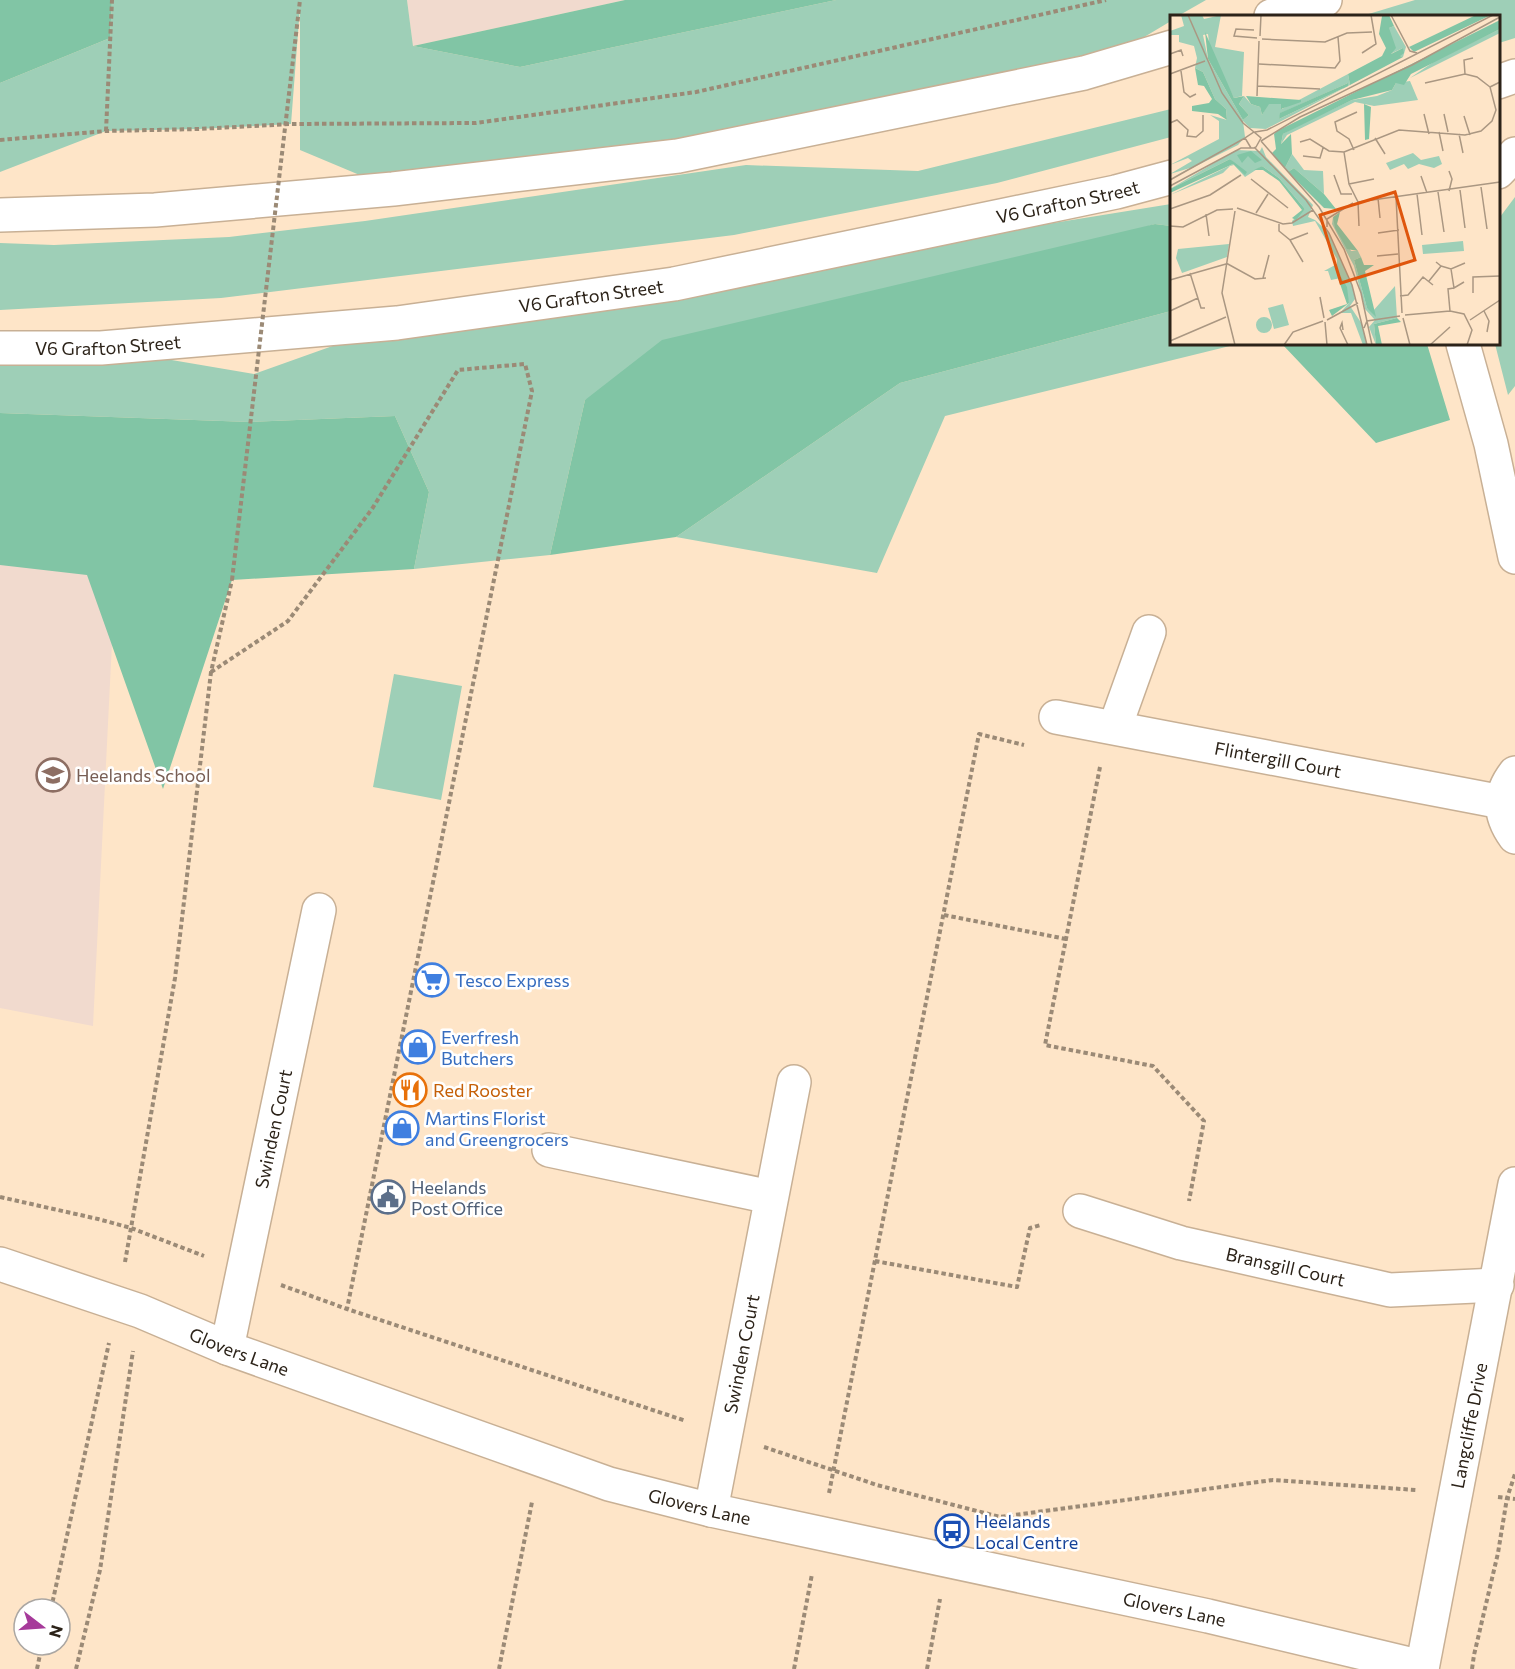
<svg xmlns="http://www.w3.org/2000/svg" width="1515" height="1669" font-family="Commissioner,sans-serif">
<style>
.education{fill:#f1dace}
.green{fill:#9ecfb7}
.forest{fill:#81c5a5}
.lines{fill:none;stroke-linecap:round;stroke-linejoin:round}
.minor-casing{stroke:#c8b095;stroke-width:36}
.path{stroke:#9b8a76;stroke-width:4;stroke-dasharray:4.5 3;stroke-linecap:butt}
.minor{stroke:#fff;stroke-width:33}
.path-bridge{stroke:#9b8a76;stroke-width:4;stroke-dasharray:4.5 3;stroke-linecap:butt}
.labels{text-anchor:middle;dominant-baseline:central;stroke-width:5;stroke-linejoin:round;paint-order:stroke}
.street-label{font-size:18px;fill:#2c2319;stroke:#fff}
.education-label{font-size:18px;fill:#785e54;stroke:#fff;text-anchor:start}
.shop-label{font-size:18px;fill:#366cbe;stroke:#fff;text-anchor:start}
.food-label{font-size:18px;fill:#c56008;stroke:#fff;text-anchor:start}
.service-label{font-size:18px;fill:#4e5e75;stroke:#fff;text-anchor:start}
.transit-label{font-size:18px;fill:#164399;stroke:#fff;text-anchor:start}
.inset-road{fill:none;stroke:#aa9782;stroke-width:1.5}
.view{fill:#df560d;fill-opacity:0.15;stroke:#df560d;stroke-width:3}
.inset-edge{fill:none;stroke:#2c2319;stroke-width:3}
</style>
<rect width="100%" height="100%" fill="#fee5c8"/>
<!-- education -->
<path class="education" d="M407 0H625L413 46Z
M0 533 117 542 93 1026 0 1008Z"/>
<!-- green -->
<path class="green" d="M112 0H407L413 46 520 67 836 0H1206L1178 16H1172L1171 21 1084 73 393 189 300 150V7L291 124 198 129 106 131 0 172V83L110 38Z
M1415 0H1515V38L1499 43 1498 16H1362Z
M1171 109V137L997 183 734 235 221 298 0 310V243L54 245 229 237 365 221 746 165 918 171Z
M1515 197V386L1508 395 1495 344H1498V222L1500 217Z
M1171 204V226L1155 224 585 400 550 555 414 569 429 492 395 416 250 422 0 413V348H101L254 374 397 323 674 284Z
M1171 311 1172 344H1238L945 416 877 573 676 537 900 383Z
M394 674 462 686 441 800 373 787Z"/>
<!-- forest -->
<path class="forest" d="M0 0H112L110 38 0 83Z
M625 0H836L520 67 413 46Z
M1155 224 1171 226V311L900 383 676 537 550 555 585 400 662 340Z
M1282 344H1427L1450 420 1376 443Z
M0 413 250 422 395 416 429 492 414 569 232 580 163 789 87 575 0 565Z"/>
<g class="lines">
<defs>
<g id="minor">
<path d="M1271 16 1325 0"/>
<path d="M1498 82 1515 76"/>
<path d="M1498 172 1515 154"/>
<path d="M0 215 155 210 393 189 678 156 1084 73 1172 47"/>
<path d="M1463 344 1491 444 1515 557"/>
<path id="s1" d="M0 348H101L397 323 674 284 1116 192 1172 177"/>
<path id="s2" d="M1056 717 1502 802"/>
<path d="M1115 727 1149 632"/>
<path d="M1515 773C1498 795 1499 815 1515 837"/>
<path d="M549 1150 771 1197"/>
<path id="s3" d="M1080 1211 1181 1243 1390 1290 1497 1285"/>
<path id="s4" d="M0 1264 140 1311 227 1348 609 1484 711 1510 1208 1616 1422 1667"/>
<path id="s5" d="M227 1348 319 910"/>
<path id="s6" d="M711 1510 794 1082"/>
<path id="s7" d="M1422 1669 1515 1184"/>
</g>
</defs>
<!-- minor casing -->
<use href="#minor" class="minor-casing"/>
<!-- path -->
<path class="path" d="M106 131 112 0
M0 140 106 131 198 129 291 124 476 123 696 92 1106 0
M211 672 288 621 372 509 458 370 525 364 532 391 347 1309
M1100 767 1045 1045 1153 1066 1204 1121 1189 1201
M944 915 1066 939
M0 1197 98 1219 131 1228 204 1256
M875 1261 1017 1287 1030 1228 1041 1225
M125 1262 175 978 211 672 232 580
M281 1285 347 1309 686 1421
M764 1447 877 1485 1000 1517 1273 1480 1416 1490
M829 1493 979 734 1024 745
M1498 1497 1515 1499
M51 1609 109 1343
M37 1669 42 1645
M76 1669 100 1570 133 1351
M499 1669 532 1502
M794 1669 812 1574
M927 1669 940 1599
M1472 1669 1474 1655 1498 1553 1507 1498 1515 1474"/>
<!-- minor -->
<use href="#minor" class="minor"/>
<!-- path-bridge -->
<path class="path-bridge" d="M232 580 300 0"/>
</g>
<!-- icons -->
<defs>
<symbol id="school-ring" viewBox="-11 -11 22 22"><circle r="9.5" fill="#fff" stroke="#8d6e63" stroke-width="1.5"/><path d="M0-5L7-2L0 1L-7-2ZM-4 1L0 2.5L4 1V4Q0 6-4 4Z" fill="#8d6e63"/></symbol>
<symbol id="supermarket-ring" viewBox="-11 -11 22 22"><circle r="9.5" fill="#fff" stroke="#3f7fe0" stroke-width="1.5"/><path d="M-6-5.5h2.5l.6 2H6L4.5 2H-2.5L-4.4-4H-6ZM-1.5 3.2a1.3 1.3 0 1 0 .1 0ZM3 3.2a1.3 1.3 0 1 0 .1 0Z" fill="#3f7fe0"/></symbol>
<symbol id="shop-ring" viewBox="-11 -11 22 22"><circle r="9.5" fill="#fff" stroke="#3f7fe0" stroke-width="1.5"/><path d="M-5-2.5h2.3a2.7 3.5 0 0 1 5.4 0H5L5.5 6h-11ZM-1.5-2.5h3a1.5 2.3 0 0 0-3 0Z" fill="#3f7fe0"/></symbol>
<symbol id="restaurant-ring" viewBox="-11 -11 22 22"><circle r="9.5" fill="#fff" stroke="#e8710a" stroke-width="1.5"/><path d="M-5-6h1v4h1v-4h1v4h1v-4h1v5L-1.5 .5V6h-2V.5L-5-1ZM5-6V6H3V1.5H1.5Q1.5-4 5-6Z" fill="#e8710a"/></symbol>
<symbol id="civic-ring" viewBox="-11 -11 22 22"><circle r="9.5" fill="#fff" stroke="#5c6f8a" stroke-width="1.5"/><path d="M-.6-6.5H3V-4.5H.6V-3L4-1V1h2V6H-6V1h2V-1L-.6-3ZM-1.2 2.5V6h2.4V2.5Z" fill="#5c6f8a"/></symbol>
<symbol id="bus-ring" viewBox="-11 -11 22 22"><circle r="9.5" fill="#fff" stroke="#1a4fb4" stroke-width="1.5"/><path d="M-5-6H5V4H4V6H2V4H-2V6H-4V4H-5ZM-3.5-4V0h7V-4ZM-3.5 1.2v1.5H-2V1.2ZM2 1.2v1.5H3.5V1.2Z" fill="#1a4fb4"/></symbol>
</defs>
<g fill-rule="evenodd">
<use href="#school-ring" x="34" y="756" width="38" height="38"/>
<use href="#supermarket-ring" x="413" y="961" width="38" height="38"/>
<use href="#shop-ring" x="399" y="1028" width="38" height="38"/>
<use href="#restaurant-ring" x="391" y="1071" width="38" height="38"/>
<use href="#shop-ring" x="383" y="1109" width="38" height="38"/>
<use href="#civic-ring" x="369" y="1178" width="38" height="38"/>
<use href="#bus-ring" x="933" y="1512" width="38" height="38"/>
</g>
<g class="labels">
<!-- street labels -->
<g class="street-label">
<text stroke="none"><textPath href="#s1" startOffset="1080">V6 Grafton Street</textPath></text>
<text stroke="none"><textPath href="#s1" startOffset="594">V6 Grafton Street</textPath></text>
<text stroke="none"><textPath href="#s1" startOffset="108">V6 Grafton Street</textPath></text>
<text stroke="none"><textPath href="#s2" startOffset="226">Flintergill Court</textPath></text>
<text stroke="none"><textPath href="#s5" startOffset="224">Swinden Court</textPath></text>
<text stroke="none"><textPath href="#s3" startOffset="213">Bransgill Court</textPath></text>
<text stroke="none"><textPath href="#s4" startOffset="255">Glovers Lane</textPath></text>
<text stroke="none"><textPath href="#s6" startOffset="159">Swinden Court</textPath></text>
<text stroke="none"><textPath href="#s7" startOffset="248">Langcliffe Drive</textPath></text>
<text stroke="none"><textPath href="#s4" startOffset="741">Glovers Lane</textPath></text>
<text stroke="none"><textPath href="#s4" startOffset="1227">Glovers Lane</textPath></text>
</g>
<!-- education labels -->
<g class="education-label">
<text x="76" y="775">Heelands School</text>
</g>
<!-- shop labels -->
<g class="shop-label">
<text x="455" y="980">Tesco Express</text>
<text x="441" y="1037">Everfresh<tspan x="441" dy="21">Butchers</tspan></text>
<text x="425" y="1118">Martins Florist<tspan x="425" dy="21">and Greengrocers</tspan></text>
</g>
<!-- food labels -->
<g class="food-label">
<text x="433" y="1090">Red Rooster</text>
</g>
<!-- service labels -->
<g class="service-label">
<text x="411" y="1187">Heelands<tspan x="411" dy="21">Post Office</tspan></text>
</g>
<!-- transit labels -->
<g class="transit-label">
<text x="975" y="1521">Heelands<tspan x="975" dy="21">Local Centre</tspan></text>
</g>
</g>
<!-- overview -->
<g transform="translate(1170 15)">
<rect width="330" height="330" fill="#fee5c8"/>
<path d="M11 0H32L34 4 51 0 45 32 74 37 72 81 64 83 40 36 38 19 33 20 38 44 73 105 79 100 69 89 74 81 81 89 90 92 92 100 98 89 111 88 112 94 178 59 180 70 96 114 80 113 73 106 75 122 68 130 0 164 20 153 0 159 22 146 18 143 0 150 49 124V106L40 100 57 105 56 94 45 84 33 57 25 53 27 43 24 31 9 27V20H0V16L14 11ZM178 68 172 74 109 104 111 98ZM224 11 236 32 233 42 229 41 233 33 220 39 219 13ZM330 14V18L240 63 265 46ZM240 66 248 85 204 91 185 87 117 120 111 129 113 119 125 112 182 85 207 81 222 75 226 68ZM92 132 96 142 143 190 138 202 145 205 159 218 182 270 185 284 180 291 192 309 197 330H193L181 298H170L179 288 171 263 161 265 158 256H154L167 249V244L145 206 123 211 122 206 135 194 109 163 92 151 75 162 64 150 60 151 53 158 0 180 63 149 75 159 60 144 0 174 66 135 90 136ZM243 138 251 145 269 141 272 149 264 153 249 149 238 154 234 149 220 155 216 148ZM122 139 134 155 153 156 154 179 124 153 118 157 115 153ZM163 202 181 236H188L191 242 184 245 197 293 203 296 225 271 227 303 204 309 206 330 199 312 205 305 195 294 184 251 162 209ZM293 226 294 236 253 239 252 230ZM59 229 57 242 12 258 6 243 8 234ZM113 289 119 310 104 314 98 293ZM86 310a8 8 0 1 1 16 0a8 8 0 1 1-16 0Z" fill="#9ecfb7" fill-rule="evenodd"/>
<path d="M219 0 224 11 219 13 226 33 221 39 233 33 234 38 230 41 233 42 180 70 178 59 212 41 216 33 209 19 212 1ZM306 0H321L244 37 239 32ZM330 5V14L241 59 234 70 226 68 222 75 182 85 113 119 111 129 121 119 122 139 115 153 102 138 106 134 104 119 107 116ZM35 17 64 83 74 81 69 89 79 100 73 105 38 44ZM25 53 33 57 45 84 56 94 57 105 48 99 22 96V91L39 88 42 84 34 71 28 70ZM178 68V71L109 104 110 98ZM76 81 131 85V87L111 94V89H99L92 100 90 92 81 89ZM194 89 201 92 199 124 195 125ZM81 136 92 145 85 148 78 141 72 148 67 140ZM60 144 77 157 75 160 63 149 0 178V174ZM92 151 109 163 135 194 126 205 122 203 132 195 109 166 93 155H84ZM124 153 154 179 166 194 154 193 118 157ZM170 197 167 209 188 236 177 234 165 213 163 202ZM191 242 194 250H204L195 256 206 302 197 293 184 245ZM171 262 177 272 179 288 162 301 159 295 177 289 168 263ZM227 303 231 307 208 311 212 330H206L204 309Z" fill="#81c5a5"/>
<path class="inset-road" d="M18 0 52 78 73 108 84 117M221 0 240 36 247 38M84 15 66 14 64 21 87 23M90 21 91 0M92 24 155 27 177 18 202 17M192 38 206 29 201 0M0 39 11 35 13 41M89 49 165 53 170 46 168 22M11 56 14 77 20 82 26 79M0 59 35 46M295 59 294 45 303 43M255 68 295 59 307 62 320 72M88 71 150 74M87 81 89 26M254 99 259 119M274 99 278 117M294 101 300 120M0 108 7 105 18 115 17 121 26 122 33 116V100M85 117 97 115 323 0M269 117 273 136M289 119 293 138M205 123 215 139M91 126 149 192 174 234 191 278 202 330M91 126 130 102 242 50 330 2M130 127 140 124 159 136 174 137M85 133 136 185 159 218 182 270 197 330M184 135 179 124 167 116 165 107 187 97M133 141 150 143 153 133M279 156 282 164 279 176M164 160 171 179H182M251 161 257 178M81 164 118 193M0 165 75 123M179 169 204 164M0 171 71 133H84L86 132 91 123 84 117 75 123 81 133M311 172 317 214M290 175 295 213M268 177 274 217M247 179 252 220M226 182 232 298M208 183 210 203M188 187 330 167M67 193 113 209 122 208 143 195M0 194 40 180 71 160M65 196 52 278 65 330M86 198 98 179M36 199 39 221M109 209V216L120 225 133 247M0 211 13 212 47 195 63 194M189 211 188 187 179 169 174 137 229 115 295 120 311 116 322 106 326 95 320 72 330 67M157 212V204L183 188M208 218 229 215M120 225 138 218M207 241 228 239M56 248 85 264 96 263M271 251 281 254 295 248M281 254 284 273 294 267M20 258 31 293H35M93 263 99 240M0 265 56 249M259 266 271 251 266 247M303 278V262L330 261M230 281 238 280 253 262 263 270M150 282 154 303M0 296 28 283M280 296 278 274 284 273M314 296 319 306 317 317M235 300 280 296 294 299 302 315 297 330M233 303 240 330H252M157 305 188 288M300 305 330 285M155 307 157 330M194 313 197 306 230 301M173 315 172 308 170 313 178 330M0 326 56 302M114 330 123 317 153 306M260 330 280 312"/>
<path class="view" d="M225 177 245 245 171 268 150 200Z"/>
<rect width="330" height="330" class="inset-edge"/>
</g>
<!-- north arrow -->
<g transform="translate(42 1627) rotate(107)"><circle r="28" fill="#ffffff" stroke="#aba7a3" stroke-width="1.5"/>
<path d="M0-4.5L10 22L0 15L-10 22Z" fill="#a63a9a"/>
<text y="-9" font-size="16" font-weight="bold" text-anchor="middle" fill="#2c2319">N</text>
</g>
</svg>
